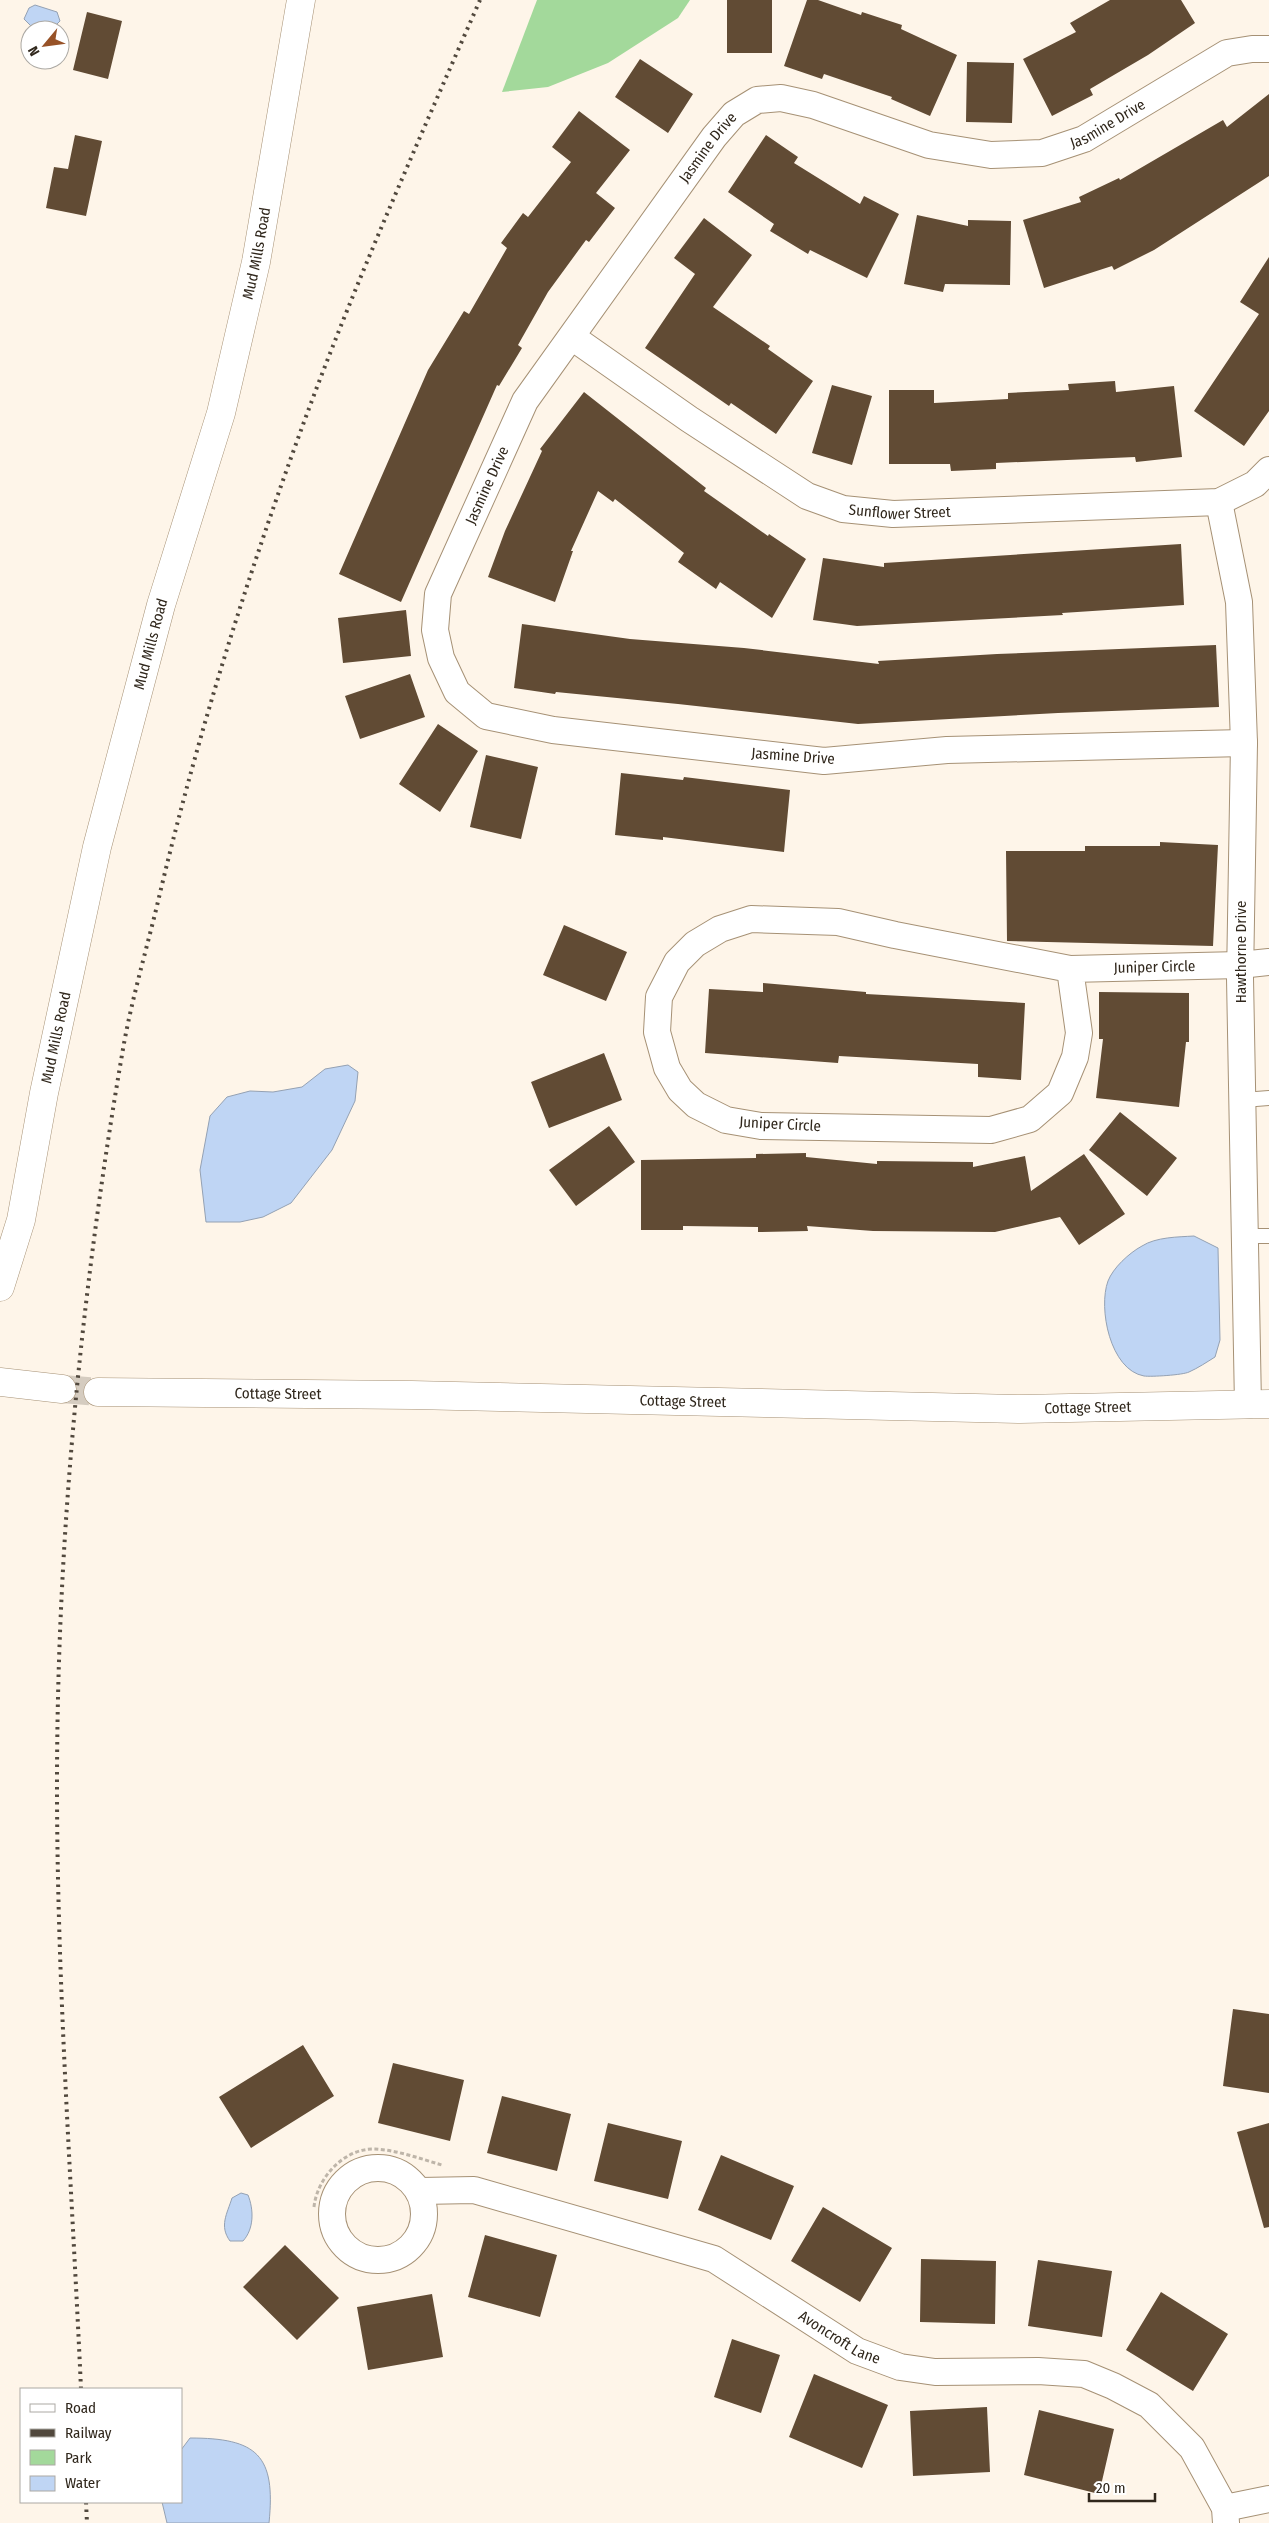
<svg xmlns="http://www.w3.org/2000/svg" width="1269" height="2523" font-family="'Fira Sans Condensed',sans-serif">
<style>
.green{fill:#a3d99b}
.water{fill:#bfd5f4;stroke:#94a1b3}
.building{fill:#614b34}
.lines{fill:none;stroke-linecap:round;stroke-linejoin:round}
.secondary-tunnel{stroke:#d5ccc0;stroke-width:28;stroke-dasharray:28 14;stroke-linecap:butt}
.lane-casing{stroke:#a69175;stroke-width:16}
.street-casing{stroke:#a69175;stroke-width:28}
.secondary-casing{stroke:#a69175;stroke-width:29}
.path{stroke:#beb5a9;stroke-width:3;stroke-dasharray:4 2.5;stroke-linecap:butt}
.lane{stroke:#fff;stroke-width:14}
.street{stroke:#fff;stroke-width:26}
.secondary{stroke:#fff;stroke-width:28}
.rail{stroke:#51483d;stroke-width:4;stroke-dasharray:2.5 5;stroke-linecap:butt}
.labels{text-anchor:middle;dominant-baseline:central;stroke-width:5;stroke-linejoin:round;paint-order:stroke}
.street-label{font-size:15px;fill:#30271c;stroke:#fff}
</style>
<rect width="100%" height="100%" fill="#fef5e9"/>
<!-- green -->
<path class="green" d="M537 0H690L678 18 608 63 548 87 502 92Z"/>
<!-- water -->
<path class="water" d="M35 5 57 12 60 21 53 28H33L24 19 29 8Z
M348 1065 358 1072 355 1101 332 1150 291 1203 263 1217 240 1222H206L200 1170 210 1116 227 1097 250 1091 273 1092 302 1087 325 1069Z
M1194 1236 1218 1248 1220 1340 1215 1357C1207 1362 1198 1368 1189 1372 1183 1375 1151 1377 1144 1376 1110 1370 1098 1308 1108 1281 1113 1268 1129 1253 1142 1246 1156 1237 1178 1237 1194 1236Z
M241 2193 248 2195C254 2210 254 2229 243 2241H230C219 2226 227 2214 232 2198Z
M190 2438C257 2438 276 2455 269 2523H167L162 2502H181V2450Z"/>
<!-- building -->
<path class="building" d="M727 0H772V53H727Z
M807 0H818L861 15 862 12 902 25 901 29 957 55 930 116 891 99 892 97 824 74 822 79 784 66Z
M1110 0H1181L1195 23 1148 55 1090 89 1093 95 1052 116 1023 59 1076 32 1070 23Z
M87 12 122 21 108 79 73 70Z
M640 59 693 94 668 133 615 97Z
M967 62 1014 63 1012 123 966 122Z
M1269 94V176L1154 250 1114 270 1112 266 1044 288 1023 220 1081 202 1079 197 1119 178 1120 180 1223 120 1227 127Z
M579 111 630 150 596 193 615 208 589 242 586 240 548 292 518 345 522 348 499 386 497 385 401 602 339 574 428 370 464 311 469 314 507 248 501 243 523 213 528 217 571 162 552 147Z
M75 135 102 141 86 216 46 208 54 167 68 169Z
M766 135 798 157 794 163 860 204 864 196 899 214 867 278 810 250 808 254 770 231 774 224 728 192Z
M917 215 968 226V220L1011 221 1010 285 945 284 943 292 904 284Z
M704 218 752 255 713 307 770 346 768 349 813 381 776 434 731 403 729 406 645 348 695 274 674 258Z
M1269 257V411L1244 446 1194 411 1259 314 1240 302Z
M1115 381 1116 392 1174 386 1182 457 1136 462 1135 457 996 463V469L951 471 950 464H889V390H934V403L1008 399V393L1069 390 1068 384Z
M832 385 872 396 852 465 812 453Z
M584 392 706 488 704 491 768 536 769 534 806 559 772 618 720 582 716 589 678 562 684 553 615 499 613 502 598 491 571 551H573L555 602 488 577 505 531 542 451 540 449Z
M1181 544 1184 605 1062 613 1063 615 857 626 813 620 823 558 884 567V563Z
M406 610 411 656 343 663 338 618Z
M522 624 630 639 744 648 879 664 878 661 997 654 1216 645 1219 707 1058 713 858 724 678 704 556 692 555 694 514 688Z
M410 674 425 717 360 739 345 696Z
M438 724 478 751 440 812 399 784Z
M486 755 538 767 521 839 470 827Z
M621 773 683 780 684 777 790 790 784 852 663 837V840L615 835Z
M1160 842 1218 845 1213 946 1007 941 1006 851H1085V846H1160Z
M564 925 627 952 606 1001 543 975Z
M763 983 866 992V994L1025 1003 1021 1080 978 1077V1064L839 1056 838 1063 705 1053 709 989 763 992Z
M1099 992 1189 993V1042H1186L1179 1107 1096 1098 1103 1039H1099Z
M604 1053 622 1100 549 1128 531 1082Z
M1120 1112 1177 1158 1147 1196 1089 1150Z
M609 1126 635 1162 576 1206 549 1170Z
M806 1153V1157L877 1164V1161L973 1162V1167L1025 1156 1031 1191 1084 1154 1125 1214 1079 1245 1060 1217 995 1232 873 1231 807 1226 808 1231 758 1232V1227L683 1226V1230H641V1160L756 1158V1154Z
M1233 2009 1269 2014V2093L1223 2086Z
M303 2045 334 2096 251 2148 219 2097Z
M393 2063 464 2080 450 2141 378 2123Z
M502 2096 571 2114 557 2171 487 2153Z
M608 2123 682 2141 668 2199 594 2181Z
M1269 2123V2227L1264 2228 1237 2132Z
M721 2155 794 2186 771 2240 698 2210Z
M823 2207 892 2248 860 2302 791 2261Z
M485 2235 557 2255 540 2317 468 2297Z
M285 2245 339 2298 297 2340 243 2287Z
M921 2259 996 2261 995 2324 920 2322Z
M1038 2260 1112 2271 1102 2337 1028 2326Z
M1161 2292 1228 2334 1193 2391 1126 2350Z
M432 2294 443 2357 368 2370 357 2307Z
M732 2339 780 2355 761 2413 714 2397Z
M814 2374 888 2405 862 2468 789 2437Z
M987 2407 990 2472 913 2476 910 2411Z
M1039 2410 1114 2429 1099 2494 1024 2475Z"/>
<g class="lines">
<!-- secondary-tunnel -->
<path class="secondary-tunnel" d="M62 1389 98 1392"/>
<defs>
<path id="lane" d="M1243 1100 1269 1098
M1245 1236H1269"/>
<g id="street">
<path id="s1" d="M572 337 689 419 807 496 843 509 893 514 1219 502 1255 484 1269 470"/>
<path d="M1219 502 1239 602 1244 743 1240 978 1248 1405"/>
<path id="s2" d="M1244 743 947 750 824 761 553 730 486 716 457 692 441 658 435 630 438 594 525 401 714 137 734 114 757 100 781 98 813 105 929 145 991 155 1042 153 1084 139 1227 53 1252 49H1269"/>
<path id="s3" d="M1070 969 1079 1033 1075 1057 1060 1093 1030 1119 991 1130 761 1126 726 1120 696 1105 680 1090 667 1068 657 1032 659 997 677 962 695 944 720 929 751 919 838 922 895 935 1070 969 1240 965 1269 962"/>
<circle cx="378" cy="2214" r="46"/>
<path id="s4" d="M420 2191 474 2190 714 2259 857 2351 900 2367 935 2372 1038 2371 1084 2374 1113 2386 1149 2405 1192 2448 1225 2508 1226 2523"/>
<path d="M1225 2508 1269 2499"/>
</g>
<g id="secondary">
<path id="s5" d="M0 1287 21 1220 44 1093 97 847 161 605 221 413 256 262 301 0"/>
<path d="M0 1382 62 1389"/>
<path id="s6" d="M98 1392 412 1395 1020 1409 1269 1404"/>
</g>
</defs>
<!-- lane casing -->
<use href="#lane" class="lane-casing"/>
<!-- street casing -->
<use href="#street" class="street-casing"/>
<!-- secondary casing -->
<use href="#secondary" class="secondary-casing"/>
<!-- path -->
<path class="path" d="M314 2207C317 2178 344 2148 375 2149 397 2150 421 2159 442 2165"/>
<!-- lane -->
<use href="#lane" class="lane"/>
<!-- street -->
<use href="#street" class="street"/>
<!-- secondary -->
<use href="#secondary" class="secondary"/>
<!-- rail -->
<path class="rail" d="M81 2389C72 2188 57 1987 57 1785 57 1539 81 1292 123 1049 132 997 148 945 160 893 201 721 255 552 317 387 367 256 424 128 480 0
M86 2502 87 2523"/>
</g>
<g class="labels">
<!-- street labels -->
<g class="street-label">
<text stroke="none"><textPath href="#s2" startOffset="1861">Jasmine Drive</textPath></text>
<text stroke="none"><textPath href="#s2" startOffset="1426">Jasmine Drive</textPath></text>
<text stroke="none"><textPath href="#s5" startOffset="1066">Mud Mills Road</textPath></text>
<text stroke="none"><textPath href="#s2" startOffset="1021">Jasmine Drive</textPath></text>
<text stroke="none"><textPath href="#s1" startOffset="379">Sunflower Street</textPath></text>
<text stroke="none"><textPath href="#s5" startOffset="661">Mud Mills Road</textPath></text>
<text transform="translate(793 756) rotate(4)">Jasmine Drive</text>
<text transform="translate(1241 952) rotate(-90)">Hawthorne Drive</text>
<text stroke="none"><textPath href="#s3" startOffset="1162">Juniper Circle</textPath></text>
<text stroke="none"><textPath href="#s5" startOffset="256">Mud Mills Road</textPath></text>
<text transform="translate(780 1124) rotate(3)">Juniper Circle</text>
<text stroke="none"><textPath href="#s6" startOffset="180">Cottage Street</textPath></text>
<text stroke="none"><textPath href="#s6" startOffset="585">Cottage Street</textPath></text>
<text stroke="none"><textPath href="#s6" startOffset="990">Cottage Street</textPath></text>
<text stroke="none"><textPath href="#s4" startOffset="452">Avoncroft Lane</textPath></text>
</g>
</g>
<!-- legend -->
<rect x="20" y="2388" width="162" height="115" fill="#ffffff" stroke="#aca9a4"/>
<rect x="30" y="2404" width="25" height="8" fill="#ffffff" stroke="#aca9a4"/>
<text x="65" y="2413" font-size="15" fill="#30271c">Road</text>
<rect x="30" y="2429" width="25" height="8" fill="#51483d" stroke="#aca9a4"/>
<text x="65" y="2438" font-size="15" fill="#30271c">Railway</text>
<rect x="30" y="2450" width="25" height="15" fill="#a3d99b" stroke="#aca9a4"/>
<text x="65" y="2463" font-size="15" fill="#30271c">Park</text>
<rect x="30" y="2476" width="25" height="15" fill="#bfd5f4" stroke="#aca9a4"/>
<text x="65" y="2488" font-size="15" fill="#30271c">Water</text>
<!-- north arrow -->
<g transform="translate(45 45) rotate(241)"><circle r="24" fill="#ffffff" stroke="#aca9a4"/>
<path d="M0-4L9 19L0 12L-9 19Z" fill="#975227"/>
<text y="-8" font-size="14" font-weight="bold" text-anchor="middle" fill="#30271c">N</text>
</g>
<!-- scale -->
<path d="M1089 2493v8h66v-8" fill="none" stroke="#30271c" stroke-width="2.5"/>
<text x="1096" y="2493" font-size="15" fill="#30271c" stroke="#ffffff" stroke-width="4" paint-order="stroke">20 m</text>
</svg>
